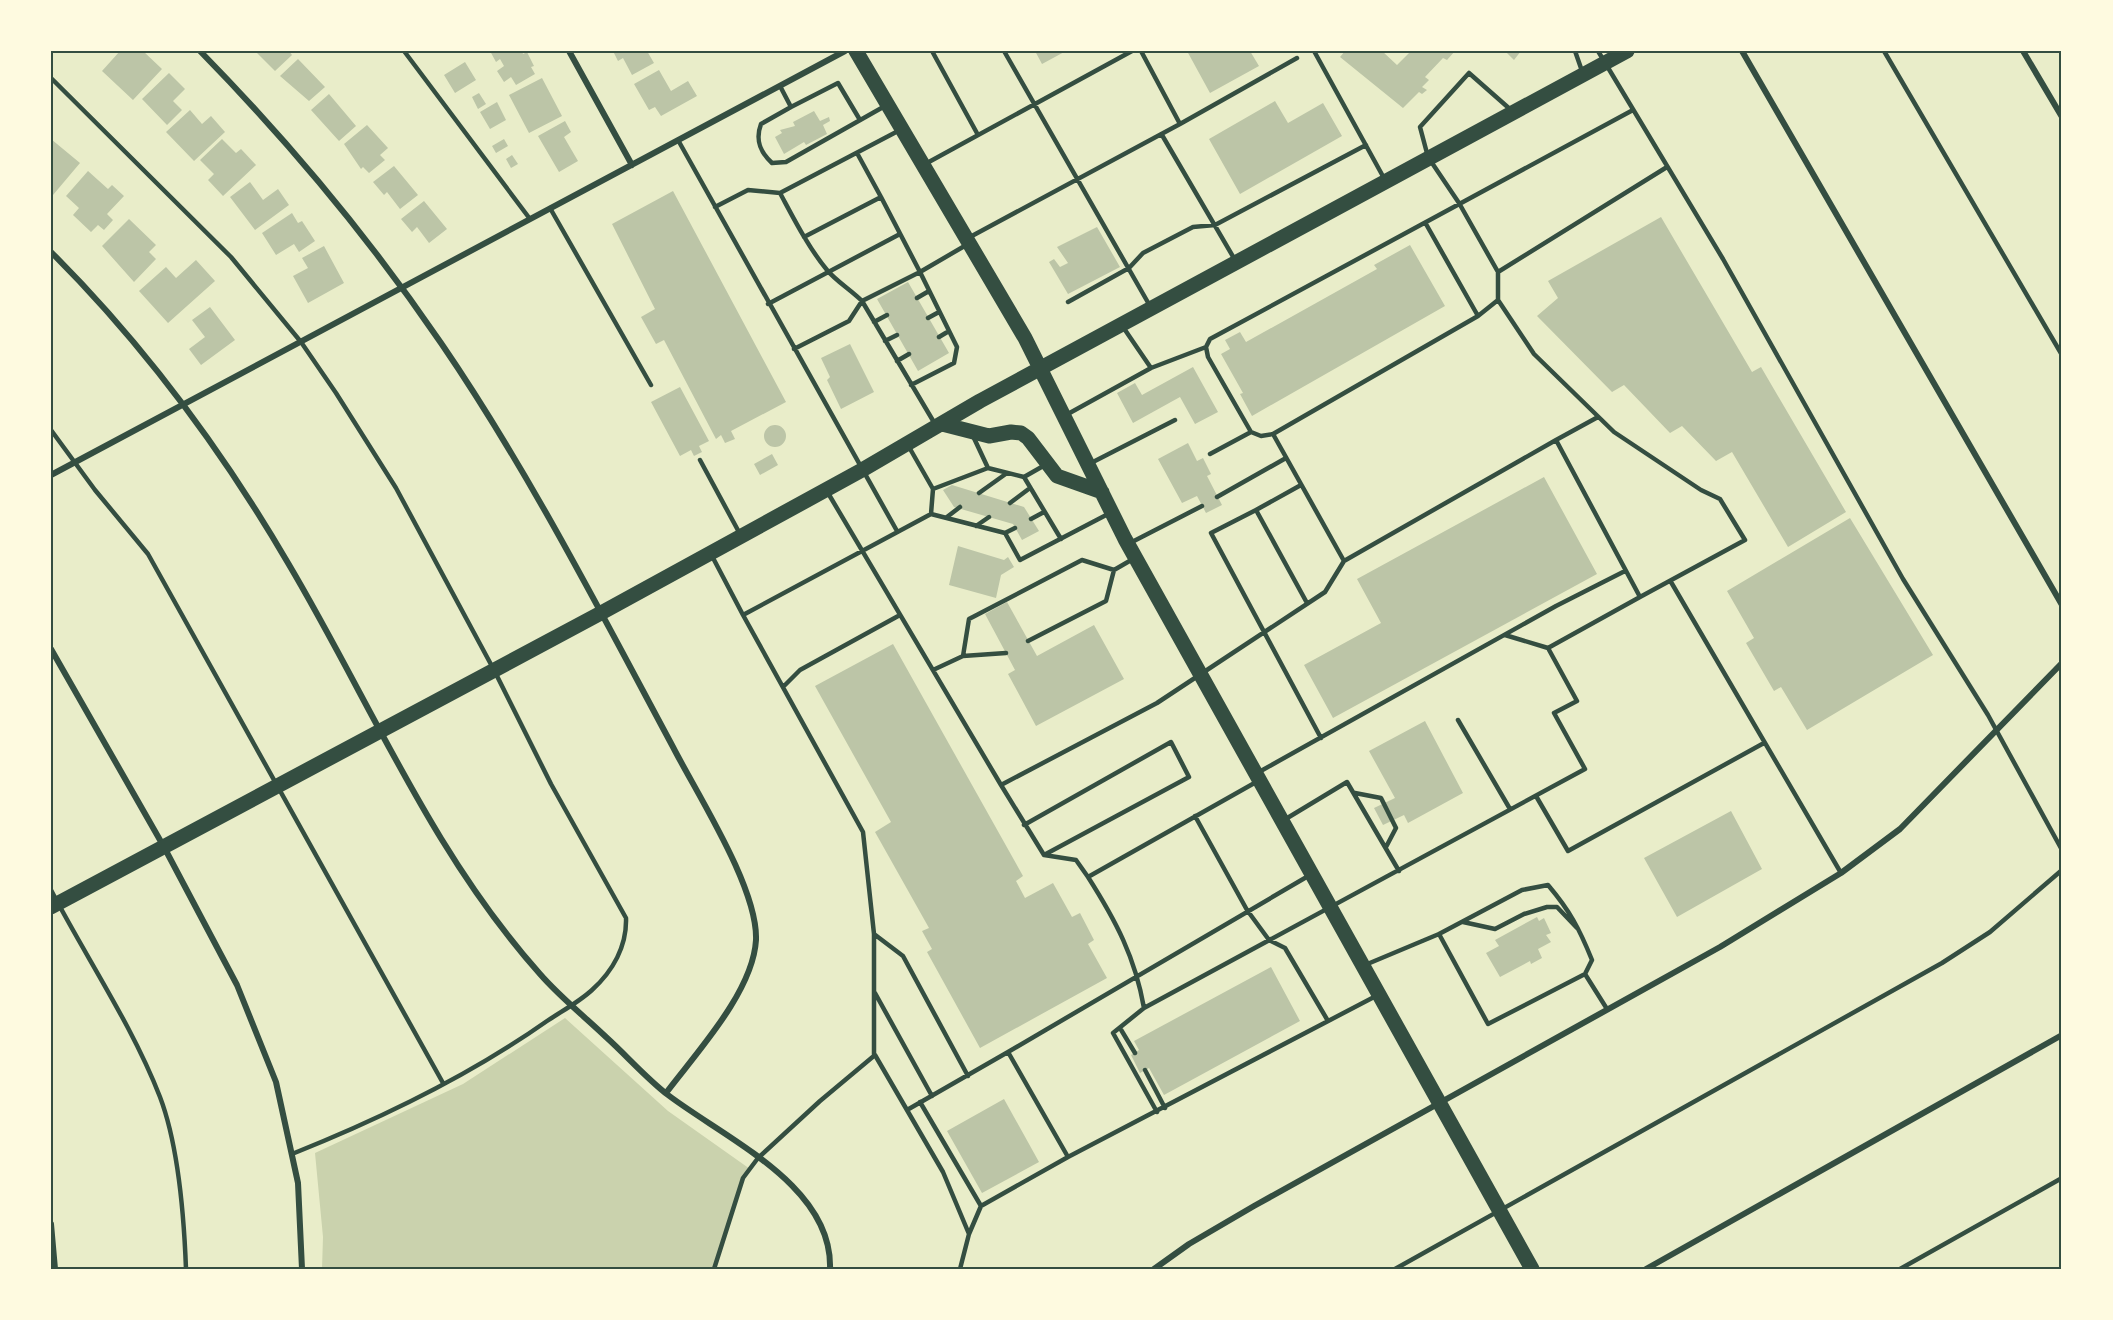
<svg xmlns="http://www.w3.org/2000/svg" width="2113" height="1320" font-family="'Titillium Web',sans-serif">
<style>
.green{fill:#cad2ad}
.building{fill:#bcc5a7}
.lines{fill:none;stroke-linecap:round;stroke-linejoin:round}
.service{stroke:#344e41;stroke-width:4.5}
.minor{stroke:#344e41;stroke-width:6}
.primary{stroke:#344e41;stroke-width:15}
.neatline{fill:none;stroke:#344e41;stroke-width:2}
</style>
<rect width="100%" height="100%" fill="#e9edc9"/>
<!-- green -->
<path class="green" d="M565 1018 668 1111 750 1169 743 1178 714 1269H322L323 1237 315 1153 463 1084Z"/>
<!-- building -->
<path class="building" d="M120 51H143L162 69 133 100 102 71Z
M255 51H289L292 55 275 71Z
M490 51H522L523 54 527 52 534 66 531 67 535 74 516 85 511 77 504 82 497 71 504 66 500 59 496 62Z
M613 51H647L654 63 632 75 623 58 618 61Z
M1035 51H1066L1042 64Z
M1187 51H1250L1259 66 1210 93Z
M1345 51H1382L1397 65 1411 51H1455L1447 60 1443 58 1425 77 1429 80 1422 87 1427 90 1422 94 1419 92 1403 108 1340 57Z
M1505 51H1521L1514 60Z
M298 59 325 87 309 101 280 76Z
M465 62 476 80 455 93 444 75Z
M659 70 671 91 688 81 697 96 661 116 655 107 649 110 634 84Z
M169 73 185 89 173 101 182 110 167 125 142 99Z
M542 78 562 116 529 133 509 95Z
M479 93 486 104 478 109 472 97Z
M329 94 356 126 339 141 311 110Z
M1275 101 1288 123 1323 103 1342 136 1240 194 1209 139Z
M497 102 506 120 490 129 480 112Z
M190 110 202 124 211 116 225 132 194 161 166 132Z
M814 111 820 121 829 117 830 121 823 125 827 134 806 145 804 142 784 154 775 137 782 133 780 130 795 126 793 122Z
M565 121 571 132 564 137 578 161 559 172 538 136Z
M367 125 388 148 380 155 385 160 369 173 363 167 361 169 344 144Z
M51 139 80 163 53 195 51 193Z
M222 139 236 153 241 149 256 165 223 196 208 180 214 174 200 160Z
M504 139 508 146 496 153 492 146Z
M512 155 518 164 511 168 506 159Z
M394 166 418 195 400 209 387 192 384 195 373 182Z
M88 171 108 189 112 185 124 196 107 214 113 220 104 230 98 225 91 232 73 215 79 208 66 196Z
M250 182 263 200 278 189 289 205 255 230 230 197Z
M673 191 786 402 731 431 735 439 725 443 721 435 716 439 664 340 656 344 641 317 655 309 612 224Z
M424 201 447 229 429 243 417 227 412 232 401 219Z
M292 213 298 223 302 221 315 241 299 252 294 244 276 255 262 233Z
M1661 217 1752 372 1761 367 1846 512 1788 547 1732 452 1716 461 1682 426 1670 433 1624 385 1612 392 1537 316 1558 298 1548 281Z
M129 219 156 245 149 252 156 259 134 282 102 246Z
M1097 227 1120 267 1068 294 1049 262 1054 259 1060 267 1068 263 1057 247Z
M1410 245 1445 306 1252 416 1240 394 1243 393 1221 354 1230 349 1225 340 1240 332 1246 342 1377 269 1374 265Z
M324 246 344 283 308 303 293 276 308 268 302 258Z
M196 260 215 281 168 323 139 291 166 267 176 278Z
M908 282 949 353 918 371 877 299Z
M210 307 235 340 201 365 189 349 205 337 192 320Z
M850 344 874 392 841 409 827 380 830 377 821 358Z
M1193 367 1218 412 1195 424 1180 397 1133 423 1117 393 1135 383 1142 395Z
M680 387 709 441 699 446 702 452 694 456 691 450 680 456 651 402Z
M764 436a11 11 0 1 1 22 0a11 11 0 1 1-22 0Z
M1188 443 1197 461 1203 458 1211 474 1207 476 1222 505 1206 513 1197 496 1182 503 1158 459Z
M772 454 778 465 760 475 754 464Z
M1544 477 1597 574 1333 718 1304 665 1381 623 1357 579Z
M952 485 1024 507 1039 531 1022 540 1013 524 954 507 943 490Z
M1850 518 1933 655 1807 730 1781 687 1774 691 1746 643 1754 638 1727 591Z
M958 546 1004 560 1008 557 1014 567 1001 575 996 598 949 585Z
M1007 602 1037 656 1094 625 1124 679 1036 726 1008 674 1015 670 985 614Z
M893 644 1023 876 1016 881 1025 898 1053 883 1072 917 1080 913 1094 940 1088 944 1107 978 980 1048 927 952 932 949 922 931 929 928 875 832 891 822 815 686Z
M1425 721 1463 793 1408 823 1404 815 1383 825 1374 808 1395 798 1369 751Z
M1731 811 1762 869 1677 917 1644 858Z
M1537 917 1539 921 1544 918 1551 933 1546 935 1551 942 1538 949 1542 958 1531 964 1530 961 1500 977 1486 953 1499 946 1495 940Z
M1271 967 1300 1021 1164 1095 1149 1068 1140 1073 1131 1055 1139 1050 1134 1041Z
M1004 1099 1039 1162 982 1193 947 1131Z"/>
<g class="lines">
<!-- service -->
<path class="service" d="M404 51 530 219
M932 51 978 135
M1004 51 1150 306
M1314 51 1385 180
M1575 51 1582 71
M1598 51 1723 259 1903 579 1988 715 2062 850
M1884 51 2062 355
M51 78 231 257 301 342 336 393 396 488 494 670 551 784 626 918C627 946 613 971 592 990 579 1002 562 1011 547 1021 469 1076 380 1119 292 1154
M780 86 791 107 761 124C755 140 760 152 772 163L786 162 885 106
M791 107 838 83 860 120
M1511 110 1469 73 1420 127 1428 157 1459 203 1498 272V300L1534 354 1614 432 1701 490 1720 499 1745 540 1640 597 1556 440 1598 417
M1180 124 1297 58
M1162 135 1235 260
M678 140 897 531
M857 153 881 197
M927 163 1132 51
M780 193C794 219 808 247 827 270 836 281 851 290 862 301L920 272 881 197 804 237
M715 207 748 190 780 193 900 130
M550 208 651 385
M1426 224 1478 316
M970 237 1180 124 1141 51
M1498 272 1667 167
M917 298 929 291
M1498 300 1478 316 1273 434 1261 436 1251 432 1208 357 1206 347 1210 339 1633 110
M1068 302 1129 268 1143 253 1193 227 1215 225 1366 145
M768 304 900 234
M928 318 939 312
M874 322 887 315
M1123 327 1151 368 1206 347
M939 337 949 331
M885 341 897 335
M794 349 849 321 862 301 935 424
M897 361 909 354
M911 385 954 363 957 347 920 272 968 244
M1066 415 1151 368
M51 430 95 490 148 554 443 1083
M1273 434 1344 561
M973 436 988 468 1024 477
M909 447 933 489
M1210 454 1251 432
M700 460 740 534
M1091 463 1175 420
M1045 465 1024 477 1061 539
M828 493 1001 785
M979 493 1007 473
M1217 497 1286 458
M1010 503 1030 488
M1256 510 1301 485
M931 514 933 489 988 468
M947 517 960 507
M1031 519 1044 512
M976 526 989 517
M1005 533 1015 528
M1130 543 1202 506
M712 556 743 615
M1671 582 1841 873
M1307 603 1256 510 1211 533 1321 738
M1505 635 1548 648 1640 597
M1028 641 1106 601 1114 570 1133 559
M963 656 969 619 1082 560 1114 570
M933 670 963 656 1006 653
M783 687 800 670 900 615
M1458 720 1510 809
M1259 772 1556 606 1625 571
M1355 793 1381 798 1396 828 1386 847
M1536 796 1568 851 1764 743
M1195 816 1247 910 1269 940 1285 948 1328 1021
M1284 820 1347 782 1399 871
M1024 825 1171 742 1189 777 1044 855
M1088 877 1076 860 1044 855 1001 785 1157 703 1325 592 1344 561 1556 440
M51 890C87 959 132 1025 160 1097 179 1147 184 1216 186 1269
M1463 922 1495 929 1524 914 1547 907H1557L1577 928
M874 934V1056
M1439 934 1488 1024 1585 974 1607 1009
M1365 965 1439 934 1522 890 1548 885C1570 911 1579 928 1592 960L1585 974
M875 993 932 1096
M1144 1008C1135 957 1116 921 1088 877L1258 781
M1120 1028 1135 1053
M1008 1052 1310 875
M1145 1070 1165 1108
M968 1076 903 956 874 934 863 832 743 615 931 514 1005 533 1020 560 1110 513
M920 1102 981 1206 1068 1157
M907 1110 1008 1052 1068 1157 1376 996
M1157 1112 1113 1033 1144 1008 1585 769 1554 713 1577 701 1548 648
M969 1234 981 1206
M714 1269 743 1178 758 1158 820 1101 875 1055 943 1172 969 1234 960 1269
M1395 1269 1942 963 1990 932 2062 870
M1900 1269 2062 1178"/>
<!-- minor -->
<path class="minor" d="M200 51C288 141 370 239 441 343 528 470 600 611 673 747 697 794 758 888 756 940 753 992 696 1053 666 1093
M569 51 632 165
M1742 51 2062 605
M2023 51 2062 117
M51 252C143 344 222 450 288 563 370 701 431 852 540 974 560 997 584 1016 606 1037 627 1056 646 1078 668 1095 726 1139 833 1186 830 1269
M51 475 845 51
M51 649 164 847 237 985 276 1082 298 1183 302 1269
M51 1224 55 1269
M1154 1269 1189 1244 1254 1206 1720 947 1841 873 1900 829 2062 663
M1646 1269 2062 1035"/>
<!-- primary -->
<path class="primary" d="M856 51 1025 338 1125 539 1532 1269
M942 424 989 436 1011 432 1021 433 1028 438 1057 476 1102 492
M51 907 601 613 862 470 980 401 1627 51"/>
</g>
<!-- border -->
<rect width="2113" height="1320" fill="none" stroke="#fefae0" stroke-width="105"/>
<rect x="52" y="52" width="2008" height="1216" class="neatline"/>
</svg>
